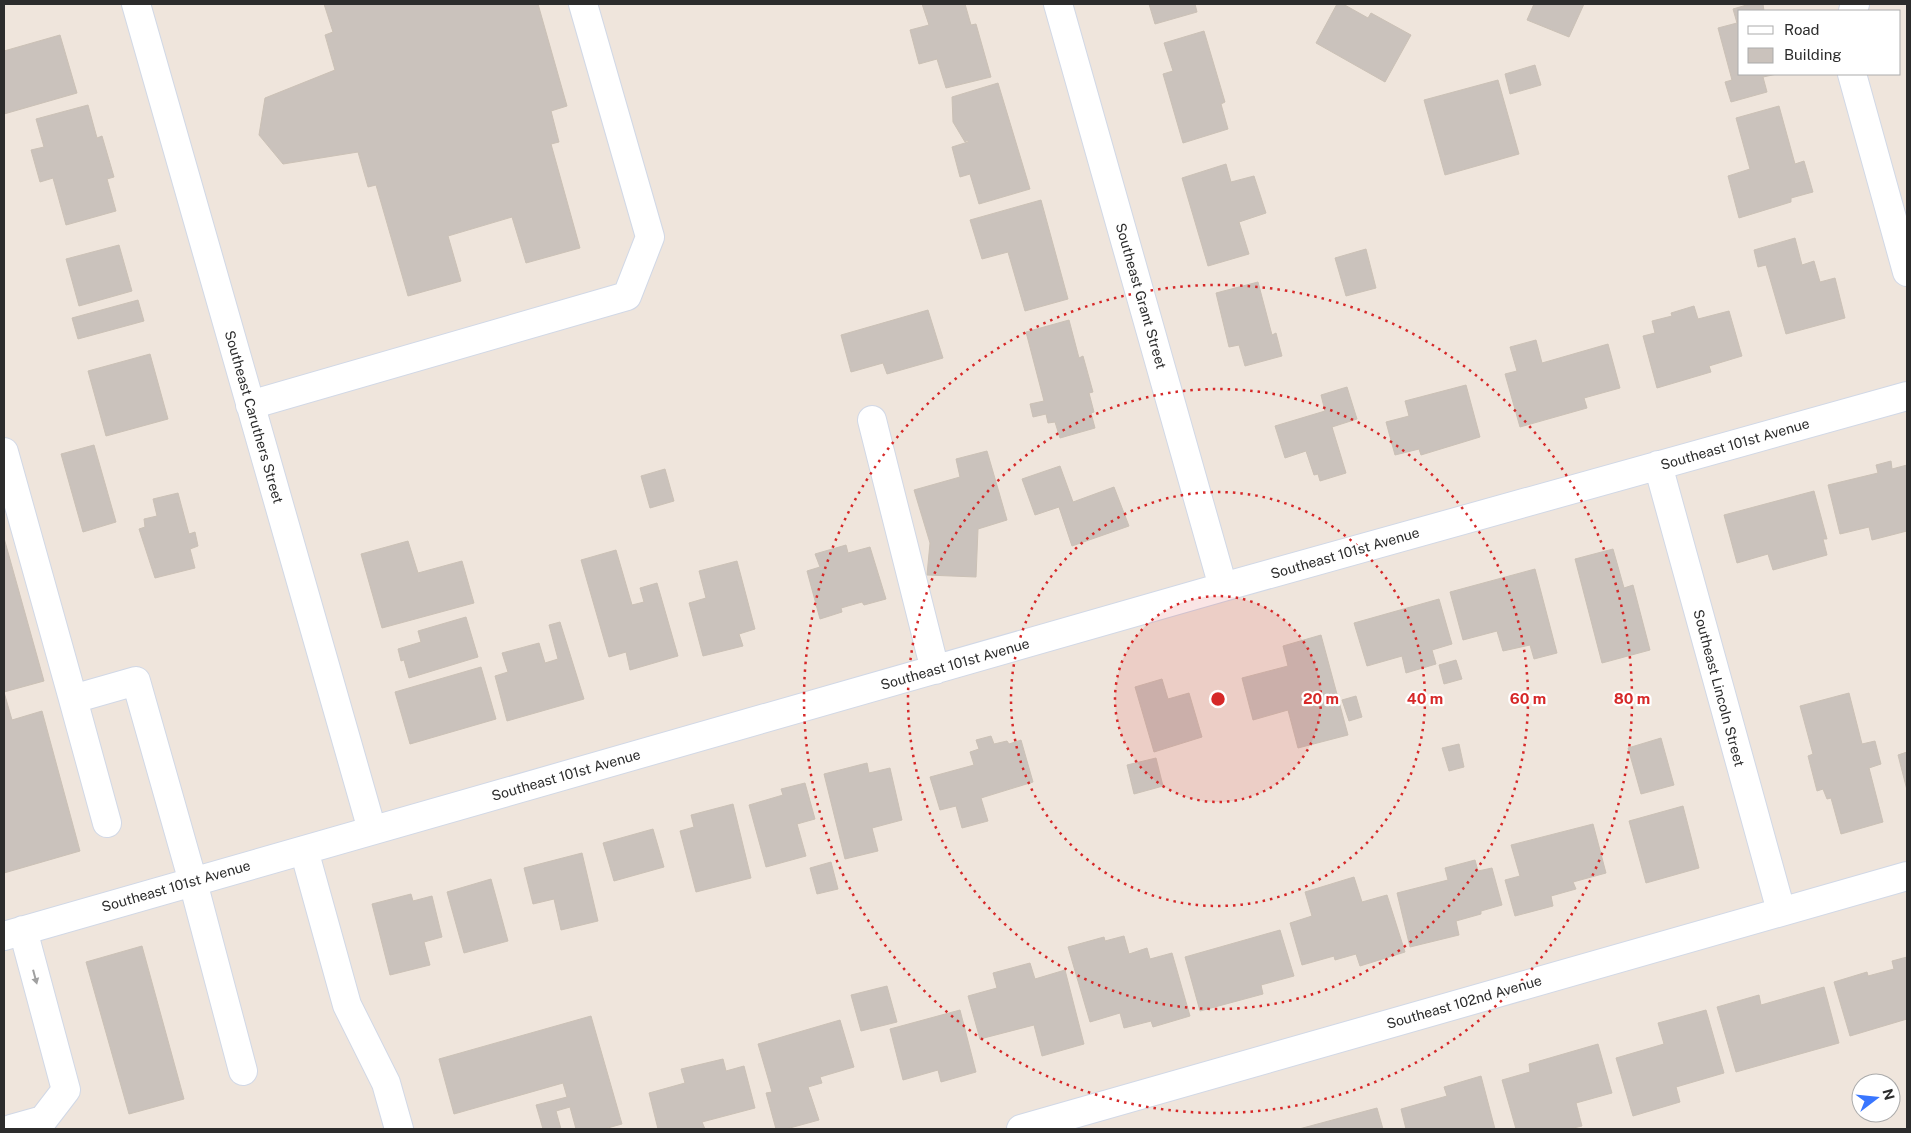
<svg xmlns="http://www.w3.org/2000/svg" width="1911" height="1133" font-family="'Public Sans',sans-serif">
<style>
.building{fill:#cac2bc;stroke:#cbc1b6}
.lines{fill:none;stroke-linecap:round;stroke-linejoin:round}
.minor-casing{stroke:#d1d8e6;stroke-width:30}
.minor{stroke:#fff;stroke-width:28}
.oneway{fill:#a0a0a0}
.ring{fill:none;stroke:#d62828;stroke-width:2.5;stroke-dasharray:2.5 5}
.labels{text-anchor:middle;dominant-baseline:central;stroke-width:4.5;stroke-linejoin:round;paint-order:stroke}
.street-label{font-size:14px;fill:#2c2c2c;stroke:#fff}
.centre{fill:#d62828;stroke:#fff;stroke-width:2.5}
.ring-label{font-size:15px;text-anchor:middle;font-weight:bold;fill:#d62828;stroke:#fff;stroke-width:4.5;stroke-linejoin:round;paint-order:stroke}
</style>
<rect width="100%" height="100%" fill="#efe5dc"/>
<!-- building -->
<path class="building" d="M324 4H538L567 106 551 111 559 142 551 144 580 248 526 263 512 217 448 236 461 281 408 296 376 185 368 187 358 152 283 164 259 135 265 98 335 70 325 35 333 32Z
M922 4H965L971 25 976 24 991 77 946 88 937 59 919 64 910 30 929 25Z
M1149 4H1195L1197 12 1155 24Z
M1337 4H1343L1368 18 1371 13 1411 35 1385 82 1316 43Z
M1534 4H1584L1569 37 1527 20Z
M1750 4H1763L1764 11H1740V74H1777L1763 77 1767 92 1731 102 1725 82 1732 80 1718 28 1737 23 1733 9Z
M1204 31 1225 102 1221 104 1228 129 1183 143 1163 74 1173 71 1164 43Z
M60 35 77 93 4 114V51Z
M1535 65 1541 85 1510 94 1505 74Z
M1498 80 1519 154 1445 175 1424 100Z
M998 83 1030 189 979 204 970 174 960 177 952 147 968 142V140L965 142 953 122 952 97Z
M88 105 97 138 102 136 114 177 107 179 116 211 66 225 53 178 40 182 31 150 44 147 36 119Z
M1779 106 1795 164 1804 161 1813 192 1791 198V202L1739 218 1728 176 1750 169 1736 118Z
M1226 164 1231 182 1254 176 1266 213 1239 222 1249 254 1208 266 1182 178Z
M1041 200 1068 299 1025 311 1008 252 982 259 970 220Z
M1795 238 1802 265 1814 261 1820 282 1835 278 1845 318 1786 334 1766 265 1758 267 1754 250Z
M119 245 132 291 79 306 66 259Z
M1366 249 1376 288 1346 296 1335 258Z
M1258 282 1272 335 1276 333 1282 356 1245 366 1239 345 1229 347 1216 293Z
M138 300 144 321 78 339 72 318Z
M1694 306 1698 319 1729 311 1742 356 1709 366 1711 372 1657 388 1643 336 1655 333 1652 321 1672 316 1671 313Z
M928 310 943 358 887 374 883 363 851 372 841 335Z
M1069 320 1079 358 1083 356 1093 392 1089 393 1094 412 1091 413 1095 428 1060 438 1055 422 1048 423 1046 414 1033 417 1030 404 1044 401 1026 332Z
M1536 340 1542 363 1608 344 1620 388 1584 398 1587 408 1520 427 1505 374 1517 371 1510 347Z
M150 354 168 419 106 436 88 371Z
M1466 385 1480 437 1421 455 1419 449 1395 455 1386 422 1409 416 1405 401Z
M1347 387 1357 419 1332 427 1346 473 1320 481 1318 474 1314 475 1306 451 1285 458 1275 426 1325 411 1321 395Z
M94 445 116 522 83 532 61 454Z
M987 451 1007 520 978 529 976 577 927 575 930 543 914 490 960 477 956 459Z
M1891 461 1892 469 1907 465V531L1872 540 1869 527 1840 534 1828 485 1878 473 1876 465Z
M1060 466 1073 502 1114 487 1129 526 1072 546 1059 507 1035 515 1022 479Z
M665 469 674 501 650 508 641 476Z
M1814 491 1827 539H1823L1827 555 1773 570 1768 554 1737 563 1724 515Z
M178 493 189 534 195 532 198 546 190 549 195 568 155 578 139 529 145 527 144 519 157 516 153 499Z
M4 538 44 681 4 692 12 720 42 711 80 851 4 873Z
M408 541 418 573 462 561 474 603 382 628 361 554Z
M846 545 848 553 870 547 886 599 864 605 862 602 841 608 842 612 820 619 807 571 820 567 815 554Z
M1613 549 1624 588 1633 585 1650 650 1602 663 1575 559Z
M616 550 632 605 644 602 640 588 657 583 678 656 630 670 626 652 609 657 581 560Z
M737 561 755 629 739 634 743 646 703 656 689 603 706 598 699 571Z
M1535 569 1557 653 1534 659 1530 645 1503 651 1497 631 1463 640 1450 592Z
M1439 599 1452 644 1432 650 1436 664 1406 673 1402 656 1367 666 1354 623Z
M466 617 478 657 409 678 404 660 401 661 398 649 421 642 418 631Z
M560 622 584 699 507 721 495 676 508 672 502 653 539 643 545 663 558 659 549 625Z
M1321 635 1348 735 1298 748 1288 710 1253 720 1242 678 1288 666 1283 646Z
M1456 660 1462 679 1444 684 1439 665Z
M481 667 496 719 410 744 395 692Z
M1162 679 1168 699 1189 693 1202 737 1154 752 1135 687Z
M1849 693 1862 744 1875 741 1881 764 1869 768 1883 822 1841 834 1831 798 1827 799 1823 789 1817 791 1808 756 1813 754 1800 706Z
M1356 696 1362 717 1349 721 1342 700Z
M991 736 994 744 1007 741 1009 744 1021 740 1033 782 981 798 988 821 962 828 956 806 940 810 930 777 974 765 970 752 979 749 976 740Z
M1661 738 1674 785 1641 794 1628 748Z
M1459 744 1464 767 1449 771 1442 748Z
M1907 752V790L1898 755Z
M1156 758 1163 786 1134 794 1127 765Z
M867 763 869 773 890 768 902 820 872 828 878 851 845 859 824 774Z
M805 783 815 819 797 824 806 856 766 867 749 805 783 795 781 789Z
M733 804 751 878 696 892 680 831 694 827 691 815Z
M1683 806 1699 868 1646 883 1629 821Z
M1593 824 1606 873 1573 882 1576 889 1551 896 1553 906 1515 916 1505 880 1520 876 1511 845Z
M653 829 664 867 614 881 603 843Z
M582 853 598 921 561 930 554 899 533 904 524 868Z
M1475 860 1478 871 1492 868 1502 905 1481 911V914L1456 921 1459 935 1410 947 1397 893 1448 880 1445 868Z
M831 862 838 889 817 894 810 868Z
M1354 877 1362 902 1387 895 1405 952 1360 966 1356 954 1335 960 1334 956 1302 965 1290 923 1312 916 1305 892Z
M491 879 508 941 464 953 447 892Z
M411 894 413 901 432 896 442 937 424 942 430 965 390 975 372 904Z
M1280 930 1294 976 1261 985 1263 994 1200 1011 1185 957Z
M1124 936 1129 954 1147 948 1150 959 1172 953 1190 1016 1153 1027 1151 1021 1124 1028 1120 1013 1090 1022 1068 947 1104 937 1105 941Z
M142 946 184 1099 129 1114 86 962Z
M1907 957V1019L1850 1036 1834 982 1867 972 1868 976 1894 969 1892 961Z
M1030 963 1035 979 1065 970 1084 1044 1042 1056 1034 1025 980 1039 968 996 997 988 993 973Z
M887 986 897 1022 861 1031 851 995Z
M1824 987 1839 1043 1736 1072 1717 1007 1759 995 1761 1005Z
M960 1010 976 1072 941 1082 938 1070 903 1080 890 1029Z
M1706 1010 1724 1073 1676 1087 1680 1102 1633 1116 1616 1058 1664 1044 1658 1023Z
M591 1016 622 1124 604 1129H576L570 1107 556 1111 561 1129H543L536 1105 567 1097 563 1083 454 1114 439 1059Z
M840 1020 854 1067 820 1077 822 1083 808 1087 819 1120 786 1129H776L766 1093 772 1092 758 1044Z
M1598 1044 1612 1093 1576 1103 1582 1126 1569 1129H1516L1502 1080 1530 1072 1529 1064Z
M723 1059 726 1071 744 1066 755 1108 702 1122 705 1129H658L649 1093 685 1083 681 1069Z
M1481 1076 1495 1129H1406L1401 1109 1447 1096 1444 1087Z
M1377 1108 1383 1129H1299Z"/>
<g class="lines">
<defs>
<path id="minor" d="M136 4 372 830
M1058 4 1223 587
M1853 11 1855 4
M1852 74 1907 272
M250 405 627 296 650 237 583 4
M872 420 935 670
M4 452 73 699 136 681 193 882 243 1071
M1658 465 1781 911
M73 699 107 823
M304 850 347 1005 386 1083 399 1129
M4 936 1223 587 1907 396
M11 1129 43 1120 66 1090 23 930
M1021 1129 1907 876"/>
</defs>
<!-- minor casing -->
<use href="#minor" class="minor-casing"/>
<!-- minor -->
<use href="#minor" class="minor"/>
</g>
<!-- one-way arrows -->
<defs><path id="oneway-solid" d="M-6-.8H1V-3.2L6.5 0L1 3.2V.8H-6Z" transform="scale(1.25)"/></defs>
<use class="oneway" href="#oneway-solid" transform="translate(35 977) rotate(75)"/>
<!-- distance rings -->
<circle cx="1218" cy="699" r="103" fill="#d62828" fill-opacity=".12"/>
<g class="ring">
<circle cx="1218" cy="699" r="103"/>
<circle cx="1218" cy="699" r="207"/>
<circle cx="1218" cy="699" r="310"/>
<circle cx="1218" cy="699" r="414"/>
</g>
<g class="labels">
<!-- street labels -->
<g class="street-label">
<text transform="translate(1141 296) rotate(74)">Southeast Grant Street</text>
<text transform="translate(254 417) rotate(74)">Southeast Caruthers Street</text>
<text transform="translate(1735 444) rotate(-16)">Southeast 101st Avenue</text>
<text transform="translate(1345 553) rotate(-16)">Southeast 101st Avenue</text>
<text transform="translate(955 664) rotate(-16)">Southeast 101st Avenue</text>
<text transform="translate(1719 688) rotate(75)">Southeast Lincoln Street</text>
<text transform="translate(566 775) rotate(-16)">Southeast 101st Avenue</text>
<text transform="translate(176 886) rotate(-16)">Southeast 101st Avenue</text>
<text transform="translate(1464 1002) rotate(-16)">Southeast 102nd Avenue</text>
</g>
</g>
<circle cx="1218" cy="699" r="8" class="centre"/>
<g class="ring-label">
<text x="1321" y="704">20 m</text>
<text x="1425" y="704">40 m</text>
<text x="1528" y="704">60 m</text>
<text x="1632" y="704">80 m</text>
</g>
<!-- border -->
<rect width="1911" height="1133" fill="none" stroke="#2c2c2c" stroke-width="10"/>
<!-- legend -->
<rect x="1738" y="10" width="162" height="65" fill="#ffffff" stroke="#ababab"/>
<rect x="1748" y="26" width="25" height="8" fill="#ffffff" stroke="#ababab"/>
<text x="1784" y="35" font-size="15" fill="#2c2c2c">Road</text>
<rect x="1748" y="48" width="25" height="15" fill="#cac2bc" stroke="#ababab"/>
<text x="1784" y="60" font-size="15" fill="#2c2c2c">Building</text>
<!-- north arrow -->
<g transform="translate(1876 1098) rotate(74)"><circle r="24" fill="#ffffff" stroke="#ababab"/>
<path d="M0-4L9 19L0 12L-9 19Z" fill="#3976ff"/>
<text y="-8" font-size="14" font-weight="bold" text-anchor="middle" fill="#2c2c2c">N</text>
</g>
</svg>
